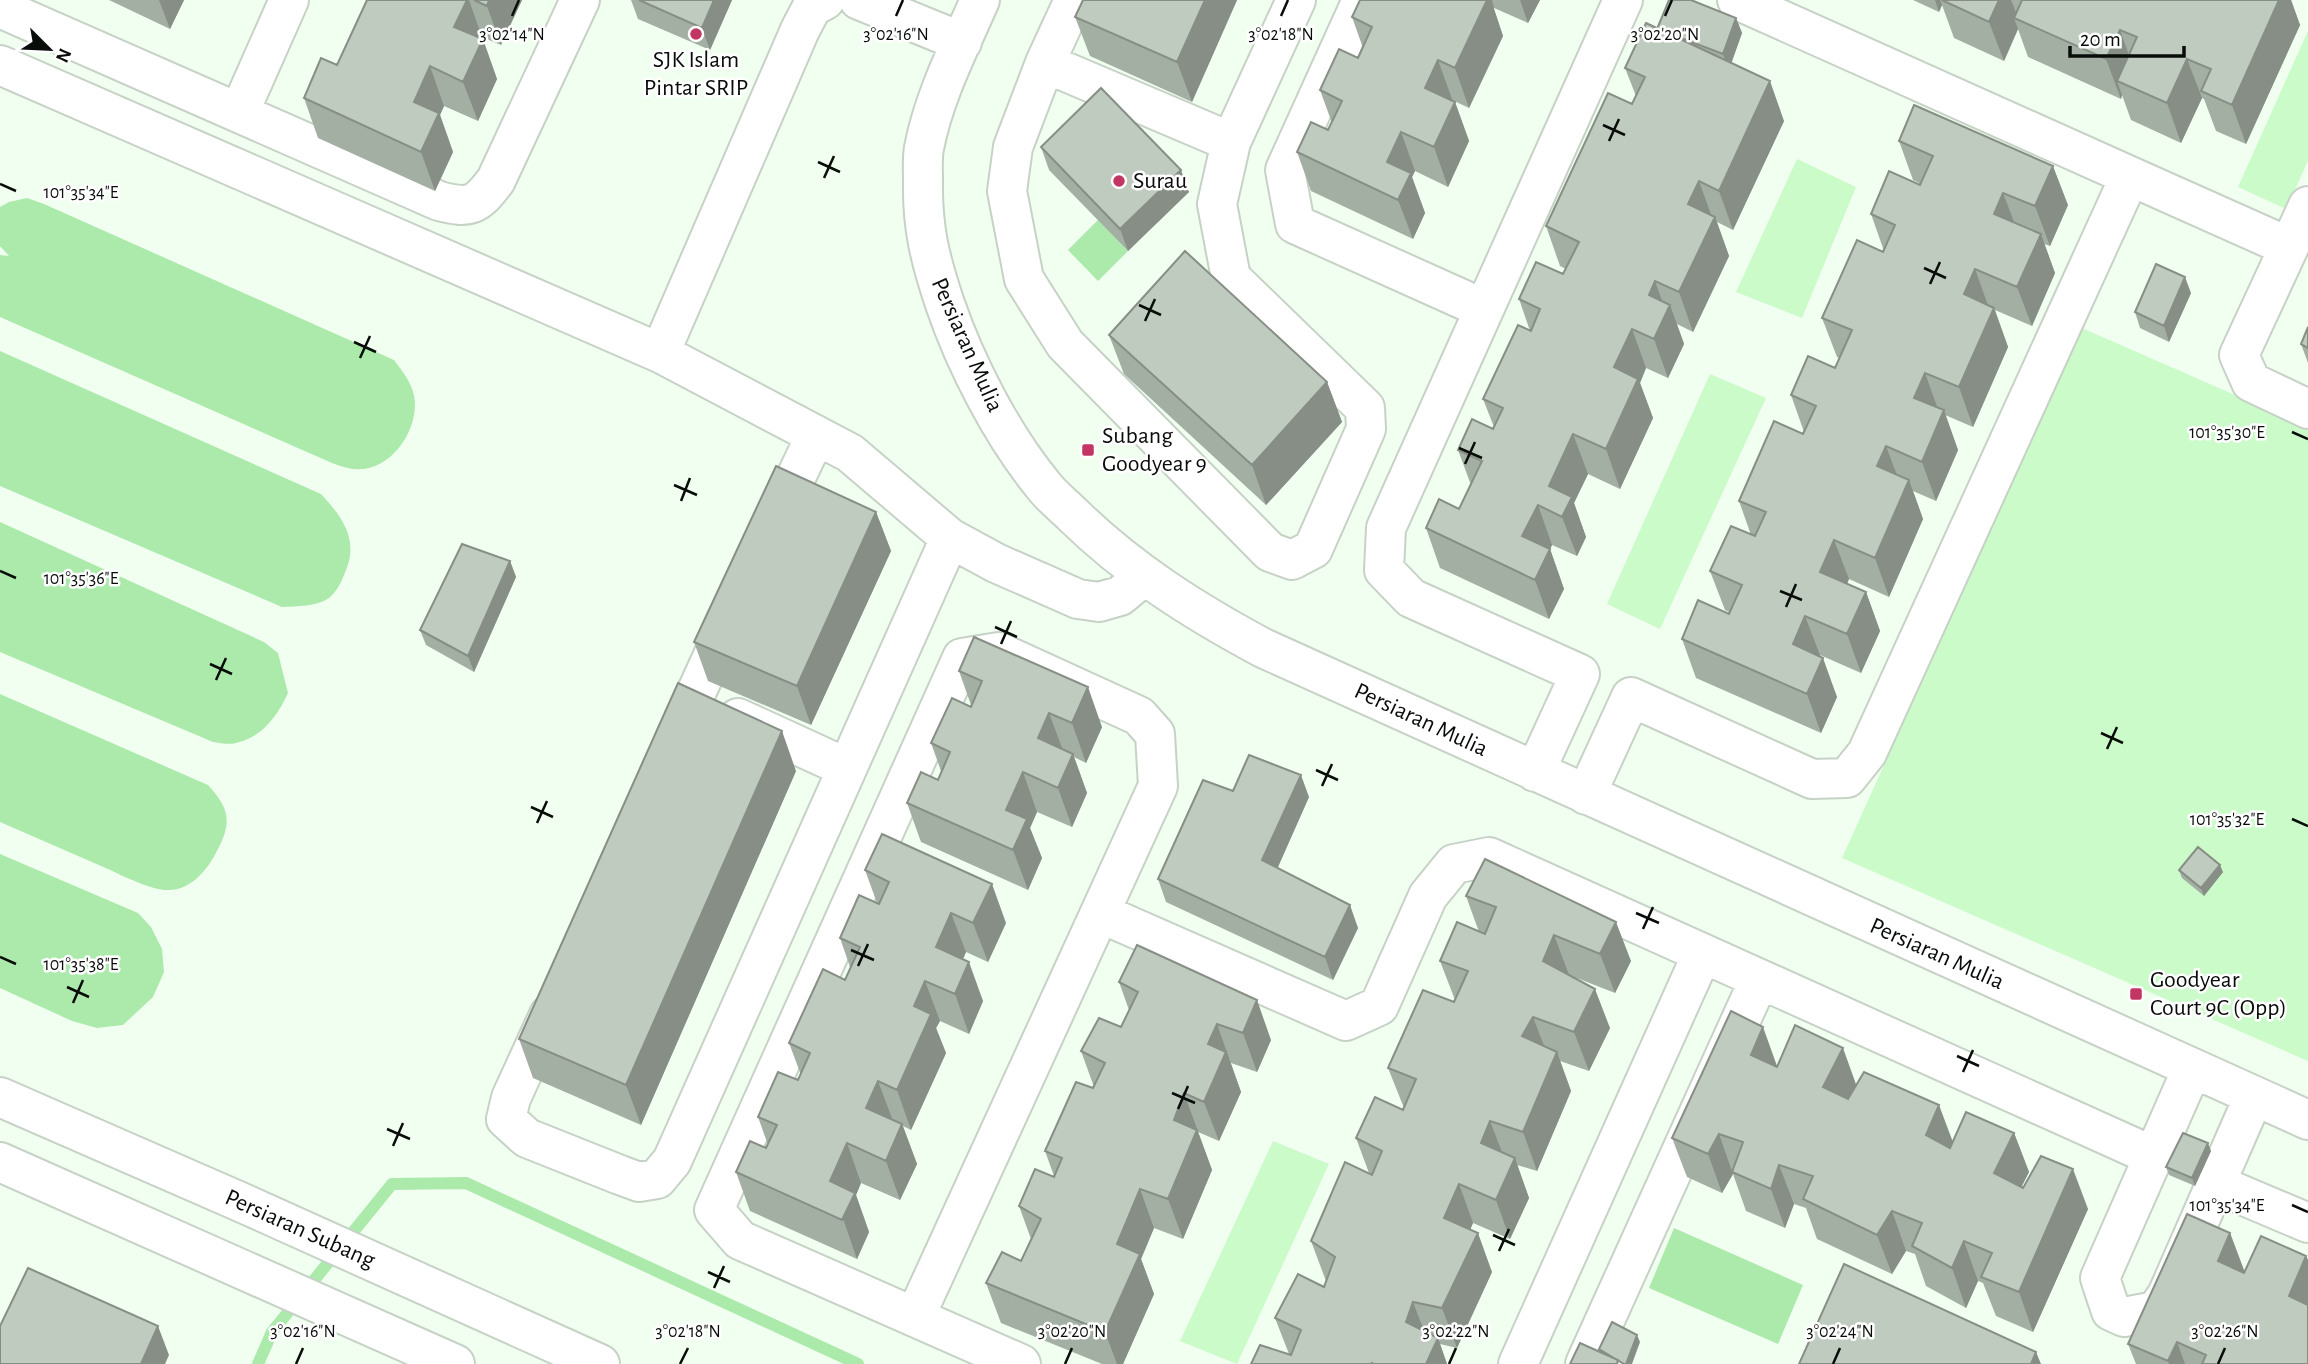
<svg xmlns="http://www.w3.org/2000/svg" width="2308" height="1364" font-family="'Alegreya Sans',sans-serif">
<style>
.green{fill:#cafbc9}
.water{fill:#aceaab}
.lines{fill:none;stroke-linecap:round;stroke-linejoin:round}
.stream{stroke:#aceaab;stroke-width:12}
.minor-casing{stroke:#c6d2c5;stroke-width:42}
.minor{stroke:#fff;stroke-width:38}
.wall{fill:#a4afa3}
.shaded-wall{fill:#868e85}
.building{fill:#bfcbbe;stroke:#868e85;stroke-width:2}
.ticks{fill:none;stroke:#090d09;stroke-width:2.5}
.poi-dot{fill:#c33664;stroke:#fff;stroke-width:2.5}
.labels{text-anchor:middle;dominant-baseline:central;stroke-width:5;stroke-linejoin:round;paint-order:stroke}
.poi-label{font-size:24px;fill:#090d09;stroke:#fff;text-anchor:start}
.street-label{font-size:24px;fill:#090d09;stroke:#fff}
.ticks-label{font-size:18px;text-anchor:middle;fill:#090d09;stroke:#fff;stroke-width:5;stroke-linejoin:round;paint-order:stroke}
</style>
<rect width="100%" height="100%" fill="#f1fff1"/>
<!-- green -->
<path class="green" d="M2308 31V161L2286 209 2238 187Z
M1797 159 1856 187 1802 318 1736 292Z
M2082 328 2308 427V1061L1842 858Z
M1710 374 1766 398 1660 629 1607 604Z
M1273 1141 1329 1164 1237 1364 1180 1341Z"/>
<!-- water -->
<path class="water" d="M27 198 44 204 394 360C404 373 415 387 415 404 415 437 387 473 353 469 346 468 338 465 332 463L0 317V255L9 256 0 246V207L9 202Z
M1098 220 1128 251 1098 281 1068 250Z
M0 351 321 494C344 519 360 541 344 575 341 583 336 592 329 598 316 607 297 606 282 607L0 486Z
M0 522 264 642 278 653 288 693C277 717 262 737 236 743 229 745 220 743 213 742L0 652Z
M0 694 208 785C227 806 233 819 219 847 210 866 193 890 169 890 153 891 123 876 108 869 72 853 36 838 0 822Z
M0 854 138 913 151 927 162 949 164 972 153 997 123 1025 97 1028 72 1021 0 988Z
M1674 1228 1803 1285 1778 1344 1649 1288Z"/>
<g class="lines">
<!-- stream -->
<path class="stream" d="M258 1364 272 1332 392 1184 466 1183 858 1364"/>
<defs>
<path id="minor" d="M859 0 962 42
M980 0C959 48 934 96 924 148 922 159 923 170 923 180 922 228 930 259 945 304 966 365 1002 435 1043 485 1051 496 1063 505 1073 515 1129 570 1194 611 1263 648L2308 1120
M1074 0 1045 63 1013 147 1007 191 1024 279 1065 344 1270 552 1292 560 1313 549 1366 429 1365 408 1231 278 1217 204 1231 142 1296 0
M1362 0 1285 170 1295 224 1484 309
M1737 0 2130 176
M0 8 439 201C470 209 477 206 496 180L580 0
M1045 63 1231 142
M0 65 660 353 850 453 950 538 996 563 1078 599 1099 602 1120 596 1144 576
M239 113 289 0
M2289 247 2239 355 2251 382 2308 409
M660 353 800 30 812 7 825 0
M775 521 816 435
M738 718 847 768
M676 737 726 627
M1535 772 1580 674 1411 598 1384 570 1386 528 1623 0
M1586 795 1631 697 1812 779 1847 778 1867 753 2130 176 2289 247 2308 206
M1100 913 1346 1021 1379 1006 1428 896 1454 864 1489 857 2153 1156
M549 1015 511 1098 506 1119 527 1138 620 1175 639 1182 657 1179 672 1161 950 538
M2192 1069 2100 1278 2111 1311 2124 1317 2156 1311 2167 1295 2254 1096
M0 1097 245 1204 600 1364
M0 1162 455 1364
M2216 1184 2308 1223
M915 1317 1158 786 1155 734 1139 716 999 652 962 658 714 1210 740 1240 1021 1364
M1518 1364 1702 954
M1585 1364 1759 980"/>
</defs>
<!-- minor casing -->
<use href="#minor" class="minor-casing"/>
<!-- minor -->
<use href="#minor" class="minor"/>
</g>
<!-- wall -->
<path class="wall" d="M109 0H184L170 29Z
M367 0H522L501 45 482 37V39L497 79 478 121 444 106 440 115 453 152 435 191 318 138 304 98 337 65Z
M631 0H732L710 50 638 19Z
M1083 0H1237L1192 102 1090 56 1075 17Z
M1360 0H1540L1528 23 1494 8V9L1503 36 1469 108 1452 100 1455 102 1469 141 1448 187 1415 171 1412 177 1425 213 1413 239 1311 191 1297 152 1328 130 1332 123 1320 90 1358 58 1363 48 1352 17Z
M1913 0H2291L2300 25 2246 144 2216 131 2204 99 2202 98 2181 143 2131 120 2122 95 2121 99 2028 57 2018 29 2004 61 1954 38 1942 5 1939 12Z
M1736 18 1742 33 1731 63 1784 121 1733 230 1717 222 1729 256 1693 332 1677 324 1684 344 1668 378 1646 368 1640 383 1653 418 1620 489 1588 474 1574 503 1586 537 1577 556 1552 545 1550 549 1564 589 1549 619 1440 568 1426 528 1459 509 1471 485 1458 450 1493 429 1494 427 1483 399 1530 331 1519 299 1563 274 1566 269 1560 266 1546 226 1632 104 1636 96 1625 68 1657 29Z
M1899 141 2068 205 2050 246 2044 244 2055 273 2032 326 1995 310 2008 347 1973 427 1945 415 1958 450 1936 501 1913 491 1923 519 1889 597 1849 579 1847 584 1866 592 1880 631 1861 673 1820 655 1837 697 1821 733 1696 678 1682 639 1729 614V612L1725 610 1710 571 1751 535 1739 501 1803 434 1804 432 1791 395 1835 368 1840 358 1837 357 1822 318 1883 252 1884 251 1871 214 1921 184 1913 180Z
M1041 147 1189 192 1128 251 1049 170Z
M2191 293 2169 342 2140 328 2135 312Z
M2308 327V363L2301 344Z
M1109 335 1327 382 1342 422 1266 505 1124 374Z
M876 512 891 551 811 725 708 681 694 642Z
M510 561 516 577 474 672 426 645 420 630Z
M959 671 1102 727 1086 763 1074 757 1087 793 1072 827 1037 812 1030 828 1042 858 1028 890 921 842 907 803 938 780 941 771 931 743 971 705Z
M796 771 641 1125 533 1078 519 1039Z
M1233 791 1309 797 1277 868 1358 928 1333 980 1166 902 1158 879Z
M1485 859 1631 961 1615 993 1569 975 1610 1028 1589 1071 1560 1061 1571 1091 1537 1171 1517 1165 1529 1198 1510 1239 1473 1223 1470 1230 1492 1272 1457 1348 1440 1344 1447 1364H1251L1289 1354 1275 1318 1324 1287 1326 1281 1311 1241 1369 1173 1356 1138 1403 1110 1404 1108 1388 1068 1454 1002 1455 1000 1440 961 1479 932 1466 896Z
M865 870 1006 923 988 962 966 952 963 959 983 1001 969 1034 940 1021 936 1028 946 1053 911 1130 903 1126 917 1164 900 1200 861 1183 856 1195 869 1232 857 1259 750 1211 736 1172 766 1148 768 1145 758 1117 798 1080 801 1075 789 1043 845 980 850 967 840 938 877 903Z
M2179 870 2223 872 2204 896 2182 878Z
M1119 982 1271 1040 1257 1072 1231 1063V1064L1241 1092 1219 1141 1198 1132 1212 1170 1183 1239 1154 1228 1141 1259 1154 1294 1123 1364H1102L1001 1323 986 1283 1021 1261 1031 1239 1019 1206 1054 1177V1176L1045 1151 1094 1087 1081 1051 1121 1027 1129 1010Z
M1777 1066 1856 1084 1953 1142 2014 1133 2029 1172 2021 1187 2088 1209 2033 1332 1996 1316 1983 1283 1978 1281 1966 1308 1926 1286 1915 1254 1906 1251 1892 1274 1817 1239 1806 1208 1794 1204 1785 1228 1746 1211 1733 1174 1722 1193 1687 1177 1672 1138Z
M2211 1151 2195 1186 2169 1175 2166 1167Z
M2230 1233 2245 1273 2306 1256 2308 1260V1364H2136L2128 1344Z"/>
<!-- shaded-wall -->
<path class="shaded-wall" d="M159 0H184L170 29Z
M467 0H469L482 37 469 66 454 27Z
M489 0H522L501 45 487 6Z
M714 0H732L710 50 702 28Z
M1205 0H1237L1192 102 1177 62Z
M1475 0H1492L1494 8V9L1503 36 1469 108 1455 68Z
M1520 0H1540L1528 23Z
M1935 0H1940L1942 5 1939 12Z
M1999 0H2011L2019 20 2014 18 2018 29 2004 61 1989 22Z
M2279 0H2291L2300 25 2246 144 2232 105Z
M1736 18 1742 33 1729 70 1723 54Z
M2120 30 2134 69 2117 81 2122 95 2121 99 2106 59Z
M483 39 497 79 478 121 463 82Z
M2187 59 2202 98 2181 143 2167 103Z
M1438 60 1452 99 1439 127 1425 88Z
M430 66 444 106 440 115 453 152 435 191 421 152 414 102Z
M1770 81 1784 121 1733 230 1719 191Z
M1455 102 1469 141 1448 187 1434 147Z
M1401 132 1415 171 1412 177 1425 213 1413 239 1398 200 1387 162Z
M2053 166 2068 205 2050 246 2035 206Z
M1181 170 1189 192 1128 251 1120 229Z
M1699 181 1713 220 1715 217 1729 256 1693 332 1679 292 1688 204Z
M2003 193 2018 232 1994 214Z
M2041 234 2055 273 2032 326 2017 287Z
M1975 269 1989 308 1964 294Z
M2185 277 2191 293 2169 342 2164 326Z
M1655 281 1666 312 1670 305 1684 344 1668 378 1654 339 1649 295Z
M1994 308 2008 347 1973 427 1959 387Z
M1632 329 1646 368 1640 383 1653 418 1620 489 1606 449 1614 367Z
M1925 373 1939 412 1914 398Z
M1327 382 1342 422 1266 505 1252 465Z
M1944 410 1958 450 1936 501 1922 462Z
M1573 434 1588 474 1574 503 1586 537 1577 556 1562 517 1549 486Z
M1886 446 1901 486 1877 466Z
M1909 480 1923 519 1889 597 1875 558Z
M1538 505 1552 545 1537 576 1522 536Z
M876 512 891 551 811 725 797 686Z
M1834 540 1849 579 1834 612 1820 572Z
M1550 549 1564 589 1549 619 1535 580Z
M510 561 516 577 474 672 468 656Z
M1866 592 1880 631 1861 673 1847 634Z
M1805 616 1820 655 1807 684 1793 644Z
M1823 658 1837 697 1821 733 1807 694Z
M1088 687 1102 727 1086 763 1072 723Z
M1049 713 1064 753 1038 738Z
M782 731 796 771 641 1125 626 1085Z
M1073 754 1087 793 1072 827 1058 788Z
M1023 772 1037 812 1030 828 1042 858 1028 890 1013 850 1006 810Z
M1301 775 1309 797 1271 883 1262 860Z
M2220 865 2223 872 2204 896 2201 888Z
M992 884 1006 923 988 962 973 923Z
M1350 905 1358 928 1333 980 1325 957Z
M951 913 966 952 951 987 936 947Z
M1616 922 1631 961 1615 993 1600 954Z
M1554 935 1569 975 1543 961Z
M969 962 983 1001 969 1034 955 994Z
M925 981 940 1021 936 1028 946 1053 911 1130 897 1090 914 1006Z
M1595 989 1610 1028 1589 1071 1574 1032Z
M1257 1000 1271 1040 1257 1072 1243 1033Z
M1533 1017 1548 1056 1522 1036Z
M1217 1024 1241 1092 1219 1141 1204 1102 1208 1044Z
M1763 1027 1777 1066 1765 1095 1751 1055Z
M1843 1048 1857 1087 1837 1127 1823 1087Z
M1557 1052 1571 1091 1537 1171 1523 1132Z
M878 1081 893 1121 866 1108Z
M1184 1093 1212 1170 1183 1239 1168 1199 1174 1120Z
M1939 1105 1954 1145 1941 1174 1926 1135Z
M1490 1121 1505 1160 1481 1143Z
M902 1124 917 1164 900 1200 886 1161Z
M2014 1133 2029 1172 2009 1212 1994 1173Z
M1719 1134 1733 1174 1722 1193 1708 1154Z
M847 1143 861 1183 856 1195 869 1232 857 1259 830 1181Z
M2208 1143 2211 1151 2195 1186 2192 1178Z
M1515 1158 1529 1198 1510 1239 1496 1200Z
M1779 1165 1794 1204 1785 1228 1771 1189Z
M2073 1169 2088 1209 2033 1332 2019 1292Z
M1459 1184 1473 1223 1458 1257 1444 1218Z
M1140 1189 1154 1228 1141 1259 1154 1294 1123 1364H1117L1105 1332 1117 1244Z
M1892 1211 1906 1251 1892 1274 1877 1235Z
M1478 1233 1492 1272 1457 1348 1442 1308Z
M2230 1233 2245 1273 2218 1261Z
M1964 1241 1978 1281 1966 1308 1952 1268Z
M2306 1256 2308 1260V1325L2289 1296Z
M1413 1302 1428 1341 1406 1322Z
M158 1326 169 1355 165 1364H141Z
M1637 1335 1640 1342 1632 1364H1626Z
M1438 1338 1447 1364H1426Z
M2177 1342 2185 1364H2169L2168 1361Z
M2036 1352 2041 1364H2031Z"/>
<!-- building -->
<path class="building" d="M367 0H467L454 27 483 39 463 82 430 66 414 102 439 113 421 152 304 98 321 58 337 65Z
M474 0H489L487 6Z
M639 0H714L702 28Z
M1083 0H1205L1177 62 1075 17Z
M1360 0H1487L1455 68 1438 60 1425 88 1455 102 1434 147 1401 132 1387 162 1411 173 1398 200 1297 152 1311 122 1328 130 1342 101 1320 90 1339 49 1358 58 1372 27 1352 17Z
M1669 0H1691L1736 18 1723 54 1657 29Z
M1942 0H1999L1989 22Z
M2022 0H2279L2232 105 2201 91 2211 69 2187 59 2167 103 2117 81 2137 37 2120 30 2106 59 2014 18Z
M1646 23 1770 81 1719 191 1699 181 1688 204 1715 217 1679 292 1655 281 1649 295 1670 305 1654 339 1632 329 1614 367 1638 379 1606 449 1573 434 1549 486 1572 497 1562 517 1538 505 1522 536 1550 549 1535 580 1426 528 1439 499 1459 509 1482 461 1458 450 1472 419 1493 429 1503 408 1483 399 1518 325 1531 331 1540 309 1519 299 1536 262 1563 274 1579 242 1546 226 1608 93 1632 104 1645 77 1625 68Z
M1101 88 1181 170 1120 229 1041 147Z
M1914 105 2053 166 2035 206 2003 193 1994 214 2041 234 2017 287 1975 269 1964 294 1994 308 1959 387 1925 373 1914 398 1944 410 1922 462 1886 446 1877 466 1909 480 1875 558 1834 540 1820 572 1866 592 1847 634 1805 616 1793 644 1823 658 1807 694 1682 639 1698 600 1729 614 1742 585 1710 571 1731 526 1755 536 1766 512 1739 501 1774 421 1803 434 1816 406 1791 395 1808 356 1835 368 1852 330 1822 318 1857 240 1883 252 1895 225 1871 214 1889 171 1920 185 1933 156 1899 141Z
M1185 251 1327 382 1252 465 1109 335Z
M2156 264 2185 277 2164 326 2135 312Z
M2308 327V348L2301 344Z
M776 466 876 512 797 686 694 642Z
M462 544 510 561 468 656 420 630Z
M974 637 1088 687 1072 723 1049 713 1038 738 1073 754 1058 788 1023 772 1006 810 1027 819 1013 850 907 803 921 772 938 780 950 752 931 743 952 698 971 707 982 681 959 671Z
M678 683 782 731 626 1085 519 1039Z
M1249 755 1301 775 1262 860 1350 905 1325 957 1158 879 1203 780 1233 791Z
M882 834 992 884 973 923 951 913 936 947 969 962 955 994 925 981 914 1006 931 1014 897 1090 878 1081 866 1108 902 1124 886 1161 847 1143 830 1181 855 1193 842 1220 736 1172 750 1141 766 1148 777 1125 758 1117 778 1072 798 1080 810 1053 789 1043 823 969 845 980 860 947 840 938 859 895 879 904 889 882 865 870Z
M2198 847 2220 865 2201 888 2179 870Z
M1485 859 1616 922 1600 954 1554 935 1543 961 1595 989 1574 1032 1533 1017 1522 1036 1557 1052 1523 1132 1490 1121 1481 1143 1515 1158 1496 1200 1459 1184 1444 1218 1478 1233 1442 1308 1413 1302 1406 1322 1438 1338 1426 1364H1374L1372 1363 1371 1364H1251L1260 1345 1291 1355 1301 1330 1275 1318 1298 1274 1324 1287 1335 1257 1311 1241 1345 1162 1372 1175 1382 1151 1356 1138 1375 1097 1403 1110 1416 1079 1388 1068 1423 990 1454 1002 1468 971 1440 961 1457 922 1485 934 1496 907 1466 896Z
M1137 945 1257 1000 1243 1033 1217 1024 1208 1044 1226 1052 1204 1102 1184 1093 1174 1120 1197 1130 1168 1199 1140 1189 1117 1244 1140 1254 1105 1332 986 1283 1002 1252 1021 1261 1041 1219 1019 1206 1035 1169 1054 1177 1062 1158 1045 1151 1076 1082 1093 1088 1105 1063 1081 1051 1099 1018 1121 1027 1138 992 1119 982Z
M1731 1011 1763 1027 1751 1055 1777 1067 1795 1025 1843 1048 1823 1087 1848 1099 1864 1072 1939 1105 1926 1135 1950 1148 1966 1112 2014 1133 1994 1173 2023 1188 2041 1156 2073 1169 2019 1292 1981 1277 1992 1253 1964 1241 1952 1268 1912 1246 1922 1223 1892 1211 1877 1235 1803 1199 1813 1176 1779 1165 1771 1189 1732 1172 1743 1142 1719 1134 1708 1154 1672 1138Z
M2183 1133 2208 1143 2192 1178 2166 1167Z
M2187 1214 2230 1233 2218 1261 2244 1273 2261 1236 2306 1256 2289 1296 2308 1305V1364H2202L2206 1355 2177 1342 2168 1361 2128 1344Z
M1844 1264 2036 1352 2031 1364H1799Z
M28 1268 158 1326 141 1364H0V1326Z
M1612 1322 1637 1335 1626 1364H1624L1599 1349Z
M1580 1343 1618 1360 1617 1364H1570Z"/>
<!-- ticks -->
<path class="ticks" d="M512 16 519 0M896 16 903 0M1281 16 1288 0M1665 16 1672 0M1603 125 1625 135M1609 141 1619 119M818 162 840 172M824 178 834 156M0 184 16 191M1924 268 1946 278M1930 284 1940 262M1139 305 1161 315M1145 321 1155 299M354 342 376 352M360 358 370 336M2292 432 2308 439M1459 448 1482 458M1465 464 1475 442M674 485 697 495M681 501 690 478M0 571 16 578M1780 591 1802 600M1786 607 1796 584M995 627 1017 637M1001 644 1011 621M210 664 232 674M216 680 226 658M2101 733 2123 743M2107 749 2117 727M1316 770 1338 780M1322 786 1332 764M531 807 553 817M2292 819 2308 826M537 823 547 801M1636 913 1659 923M1643 929 1653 907M851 950 874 960M0 957 16 964M858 966 868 944M67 987 89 997M73 1003 83 980M1957 1056 1979 1066M1963 1072 1973 1050M1172 1093 1195 1103M1178 1109 1188 1086M387 1129 410 1139M393 1146 403 1123M2292 1205 2308 1212M1493 1235 1515 1245M1499 1251 1509 1229M708 1272 730 1282M714 1288 724 1266M296 1364 303 1348M680 1364 688 1348M1065 1364 1072 1348M1449 1364 1456 1348M1833 1364 1840 1348M2218 1364 2225 1348"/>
<!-- markers -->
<g class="poi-dot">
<circle cx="696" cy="34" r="7"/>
<circle cx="1119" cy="181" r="7"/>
<rect x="1081" y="443" width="14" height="14" rx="3.5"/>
<rect x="2129" y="987" width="14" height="14" rx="3.5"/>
</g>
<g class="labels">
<!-- poi labels -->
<g class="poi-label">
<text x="696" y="60" text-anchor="middle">SJK Islam<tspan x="696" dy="28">Pintar SRIP</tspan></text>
<text x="1133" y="181">Surau</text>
<text x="1102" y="436">Subang<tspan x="1102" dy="28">Goodyear 9</tspan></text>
<text x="2150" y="980">Goodyear<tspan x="2150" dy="28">Court 9C (Opp)</tspan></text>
</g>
<!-- street labels -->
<g class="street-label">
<text transform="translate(967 345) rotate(66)">Persiaran Mulia</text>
<text transform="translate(1421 720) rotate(25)">Persiaran Mulia</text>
<text transform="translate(1937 954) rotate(24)">Persiaran Mulia</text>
<text transform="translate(300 1229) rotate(24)">Persiaran Subang</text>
</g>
</g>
<g class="ticks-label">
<text x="896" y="40">3°02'16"N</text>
<text x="1281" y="40">3°02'18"N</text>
<text x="512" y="40">3°02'14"N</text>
<text x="1665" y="40">3°02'20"N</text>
<text x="81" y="198">101°35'34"E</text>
<text x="2227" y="438">101°35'30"E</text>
<text x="81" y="584">101°35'36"E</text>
<text x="2227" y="825">101°35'32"E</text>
<text x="81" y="970">101°35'38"E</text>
<text x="2227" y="1211">101°35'34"E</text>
<text x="303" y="1337">3°02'16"N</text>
<text x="688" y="1337">3°02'18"N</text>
<text x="1072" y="1337">3°02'20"N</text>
<text x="1456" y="1337">3°02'22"N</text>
<text x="1840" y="1337">3°02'24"N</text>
<text x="2225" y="1337">3°02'26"N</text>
</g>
<!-- north arrow -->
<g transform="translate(49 49) rotate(114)" stroke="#ffffff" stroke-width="5" paint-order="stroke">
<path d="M0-5L12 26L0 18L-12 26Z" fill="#090d09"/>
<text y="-10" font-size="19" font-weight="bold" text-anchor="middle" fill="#090d09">N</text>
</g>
<!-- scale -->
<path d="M2070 46v10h114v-10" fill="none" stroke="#090d09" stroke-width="3.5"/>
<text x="2080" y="46" font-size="21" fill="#090d09" stroke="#ffffff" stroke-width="5" paint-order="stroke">20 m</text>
</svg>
